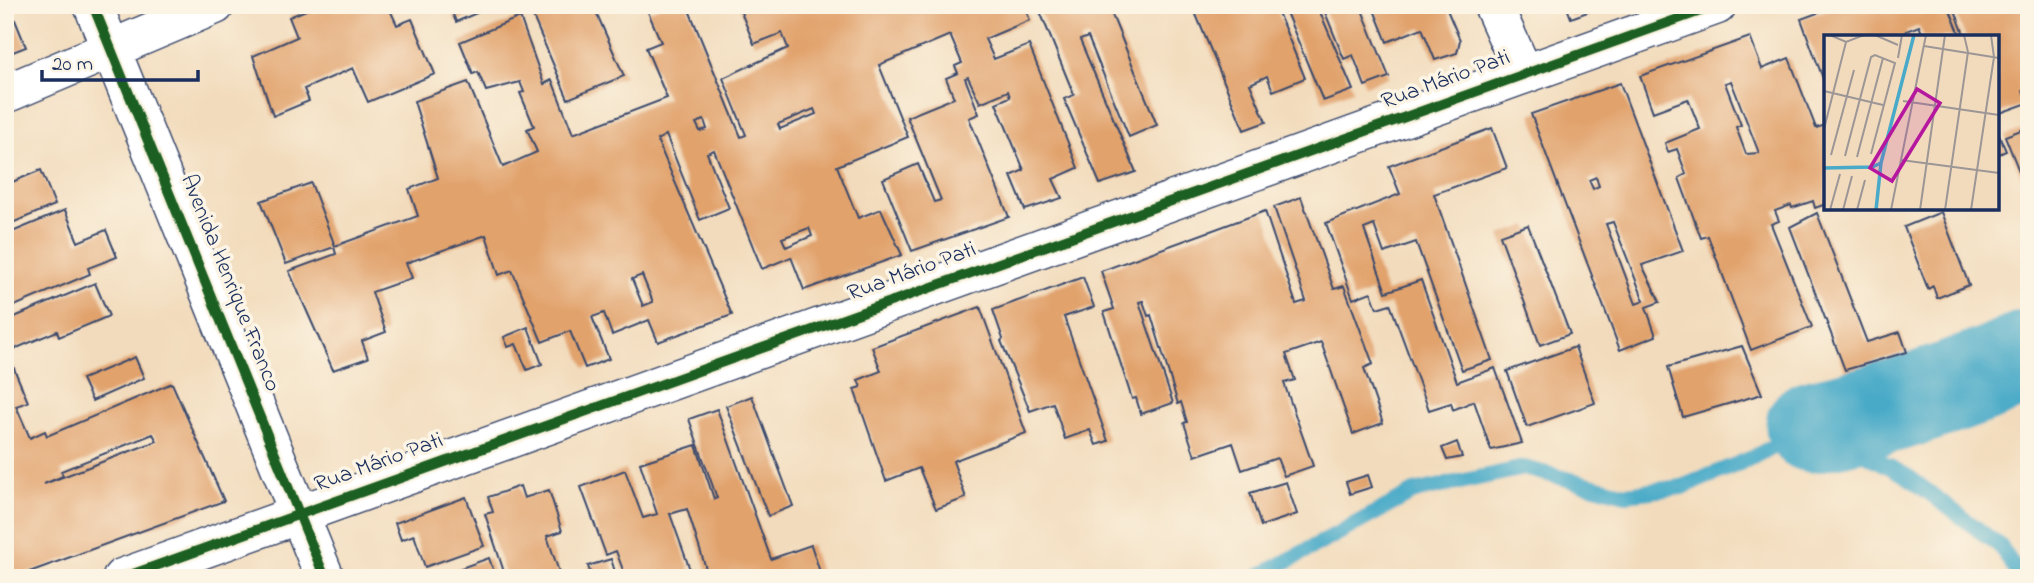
<svg xmlns="http://www.w3.org/2000/svg" width="2034" height="583" font-family="'Indie Flower',sans-serif">
<style>
.lines{fill:none;stroke-linecap:round;stroke-linejoin:round}
.stream{stroke:#48aac8;stroke-width:16}
.river{stroke:#48aac8;stroke-width:93}
.building{fill:#e1a26c;fill-rule:evenodd}
.street-casing{stroke:#3b496c;stroke-width:41}
.street{stroke:#fff;stroke-width:38}
.cycleway-casing{stroke:#fcf5e5;stroke-width:15}
.cycleway{stroke:#1b5e20;stroke-width:10}
.labels{text-anchor:middle;dominant-baseline:central;stroke-width:7;stroke-linejoin:round;paint-order:stroke}
.street-label{font-size:23px;fill:#1b2f5e;stroke:#fcf5e5}
.inset-river{fill:none;stroke:#48aac8;stroke-width:3.5}
.inset-road{fill:none;stroke:#9c9696;stroke-width:2}
.view{fill:#b5179e;fill-opacity:0.15;stroke:#b5179e;stroke-width:3.5}
.inset-edge{fill:none;stroke:#1b2f5e;stroke-width:3.5}
</style>
<rect width="100%" height="100%" fill="#fcf5e5"/>
<filter id="ink" filterUnits="userSpaceOnUse"><feTurbulence type="fractalNoise" baseFrequency=".0143" numOctaves="2"/><feDisplacementMap in="SourceGraphic" scale="14" xChannelSelector="R" yChannelSelector="G"/><feConvolveMatrix kernelMatrix="1 2 1 2 8 2 1 2 1" color-interpolation-filters="sRGB"/></filter>
<filter id="wash" filterUnits="userSpaceOnUse"><feTurbulence type="fractalNoise" baseFrequency=".00686" numOctaves="4" result="noise"/><feDisplacementMap in="SourceGraphic" scale="28" xChannelSelector="R" yChannelSelector="G"/><feGaussianBlur stdDeviation="1.57" result="paint"/><feColorMatrix in="noise" values="0 0 0 0 0 0 0 0 0 0 0 0 0 0 0 0 0 1.4 0 .05"/><feComposite in="paint" operator="in"/></filter>
<g filter="url(#wash)">
<rect width="100%" height="100%" fill="#f2dbbc"/>
<g class="lines">
<!-- stream -->
<path class="stream" d="M1256 578 1414 492 1524 468 1626 494 1682 487 1750 459 1812 426 1907 476 2000 546 2021 578"/>
<!-- river -->
<path class="river" d="M1812 426C1888 409 1958 389 2029 356"/>
</g>
<g id="blocks">
<!-- building -->
<path class="building" d="M5 5H9L26 47 5 55Z
M318 5H394L396 9 391 12 397 25 412 19 435 74 368 102 353 68 304 89 309 101 273 116 253 56 297 37 289 17Z
M449 5H495L456 22Z
M528 5H593L624 76 568 99Z
M663 5H687L741 137 746 135 723 78 788 48 782 33 754 44 738 5H1024L1030 20 985 39 994 59 1029 45 1078 168 1053 179 1062 198 1025 210 1011 176 1024 170 996 103 1010 97 1008 91 980 103 968 77 965 78 979 114 969 118 1009 217 912 251 883 179 918 164 934 202 941 200 907 117 954 98 946 78 958 73 955 66 962 63 950 35 879 65 908 137 837 166 858 218 881 209 902 255 804 290 791 257 762 269 714 150 707 153 729 208 700 220 666 135 657 140 732 315 658 342 649 320 612 335 604 313 592 317 609 359 585 368 570 331 542 342 512 270 499 275 486 235 406 263 412 278 372 292 386 332 362 341 368 358 333 370 289 271 336 254 334 247 286 264 261 201 311 183 335 246 418 216 409 189 438 178 414 101 468 82 503 167 537 152 527 129 534 126 520 93 524 92 520 82 486 91 478 72 473 74 460 42 520 17 544 84 552 80 573 134 667 98 646 48 661 42 648 12ZM814 109 816 114 780 129 778 124ZM704 120 707 129 700 131 696 123ZM809 228 812 236 786 247 782 238ZM642 275 653 302 643 306 632 279Z
M1048 5H1108L1157 125 1129 137 1088 37 1080 40 1136 172 1100 184 1064 99 1074 95 1039 9Z
M1192 5H1224L1226 11 1239 5H1275L1305 78 1273 91 1267 76 1250 84 1266 122 1244 130Z
M1283 5H1317L1353 90 1323 101Z
M1322 5H1360L1389 77 1365 86 1353 55 1344 59Z
M1372 5H1445L1460 40 1457 53 1435 60 1422 28 1387 42Z
M1566 5H1604V6L1571 18Z
M1839 5H1948L1961 37H1924L1919 26 1906 31 1908 37H1826L1825 84 1801 19Z
M1953 5H2029V99L2023 90 2028 103 1997 114V37H1965Z
M1750 37 1762 69 1789 58 1816 128 1826 125V204L1815 208 1813 201 1792 208 1791 205 1775 211 1779 221 1771 224 1812 327 1751 350 1708 236 1701 238 1679 178 1686 174 1677 149 1668 152 1665 143 1700 129 1688 99 1653 112 1640 76ZM1731 81 1759 153 1746 154 1736 127 1741 125 1725 83Z
M1620 83 1683 251 1642 265 1660 302 1646 307 1656 336 1620 350 1531 114ZM1596 177 1599 186 1593 189 1589 180ZM1613 222 1644 301 1636 304 1606 224Z
M2029 127V196L2005 136Z
M1492 128 1507 168 1434 194 1492 360 1462 370 1416 242 1384 253 1374 225 1364 229 1386 292 1421 280 1457 382 1495 368 1522 443 1491 450 1474 401 1453 410 1451 403 1429 410 1390 304 1377 308 1371 292 1353 299 1326 223 1400 194 1389 166Z
M1997 130 2006 151 1997 155Z
M41 170 55 205 5 226V185Z
M1301 197 1334 289 1344 286 1373 364 1364 368 1383 423 1353 434 1321 342 1286 354 1295 380 1284 383 1313 466 1284 476 1277 458 1242 470 1233 443 1195 456 1184 423 1187 422 1181 402 1178 404 1151 315 1148 316 1143 301 1139 302 1173 403 1141 414 1136 398 1132 399 1104 312 1114 309 1101 271 1265 211 1296 304 1306 301 1274 207Z
M65 210 78 242 106 230 117 257 88 268 90 274 5 310V235Z
M1941 212 1969 285 1937 298 1933 286 1928 289 1904 227Z
M1817 213 1867 342 1900 332 1907 352 1845 370 1790 227Z
M1528 225 1570 334 1540 345 1500 235Z
M1083 277 1094 307 1064 317 1108 441 1096 445 1090 430 1065 439 1053 403 1030 411 1001 341 1003 339 993 310Z
M95 283 109 316 59 337 57 331 7 352 28 402 16 406 30 438 45 431 47 436 172 383 224 501 13 578H5V321ZM153 434 157 441 44 484 63 476 61 471Z
M980 307 1026 433 953 461 966 498 936 509 919 468 886 481 854 389 861 387 858 380 881 371 872 347Z
M528 327 542 364 527 370 516 344 508 347 504 337Z
M1742 346 1762 394 1683 417 1668 367Z
M1575 347 1595 403 1527 427 1507 371Z
M135 357 144 378 92 401 82 379Z
M752 396 793 506 768 516 726 406Z
M717 409 771 559 811 545 822 578H709L687 509 670 514 693 578H626L616 551 606 555 581 487 625 470 643 518 657 514 640 463 696 445 714 499 717 498 689 419Z
M1457 442 1462 457 1447 460 1442 448Z
M1368 475 1372 487 1350 494 1346 482Z
M1286 482 1297 514 1261 526 1250 493Z
M520 486 524 498 549 490 562 531 547 536 561 578H506L485 514 493 512 488 497Z
M466 497 484 546 425 567 414 535 401 540 395 523Z
M489 558 496 578H436V577Z
M611 559 617 578H592L588 566Z"/>
</g>
</g>
<g filter="url(#ink)">
<use href="#blocks" fill-opacity="0" stroke="#3b496c" stroke-width="2"/>
<g class="lines">
<defs>
<path id="street" d="M93 5 325 578
M1493 5 1524 74
M5 94 215 5
M122 578 1717 5"/>
</defs>
<!-- street casing -->
<use href="#street" class="street-casing"/>
<!-- street -->
<use href="#street" class="street"/>
<defs>
<path id="cycleway" d="M93 5 325 578
M122 578 1717 5"/>
</defs>
<!-- cycleway casing -->
<use href="#cycleway" class="cycleway-casing"/>
<!-- cycleway -->
<use href="#cycleway" class="cycleway"/>
</g>
</g>
<g class="labels">
<!-- street labels -->
<g class="street-label">
<text transform="translate(1446 80) rotate(-20)">Rua Mário Pati</text>
<text transform="translate(912 272) rotate(-20)">Rua Mário Pati</text>
<text transform="translate(230 283) rotate(68)">Avenida Henrique Franco</text>
<text transform="translate(379 463) rotate(-20)">Rua Mário Pati</text>
</g>
</g>
<!-- overview -->
<g transform="translate(1824 35)">
<rect width="175" height="175" fill="#f2dbbc"/>
<path class="inset-river" d="M0 133 48 132 57 128 90 0M52 175 57 128"/>
<path class="inset-road" d="M6 0 22 7 40 0M51 0 74 10M100 11 175 23M74 23 78 0M0 56 59 70M79 66 175 80M0 94 22 7M7 120 30 35M21 121 47 22 51 20 71 28 47 119M33 122 59 23M77 125 175 138M6 175 16 139M19 175 28 141M33 175 41 145M67 175 102 0M96 175 121 0M121 175 144 17 140 0M147 175 170 22 167 0"/>
<path class="view" d="M93 54 116 68 68 146 46 133Z"/>
<rect width="175" height="175" class="inset-edge"/>
</g>
<!-- margin -->
<rect width="2034" height="583" fill="none" stroke="#fcf5e5" stroke-width="28"/>
<!-- scale -->
<path d="M42 70v10h156v-10" fill="none" stroke="#1b2f5e" stroke-width="3.5"/>
<text x="52" y="70" font-size="21" fill="#1b2f5e" stroke="#fcf5e5" stroke-width="5" paint-order="stroke">20 m</text>
</svg>
